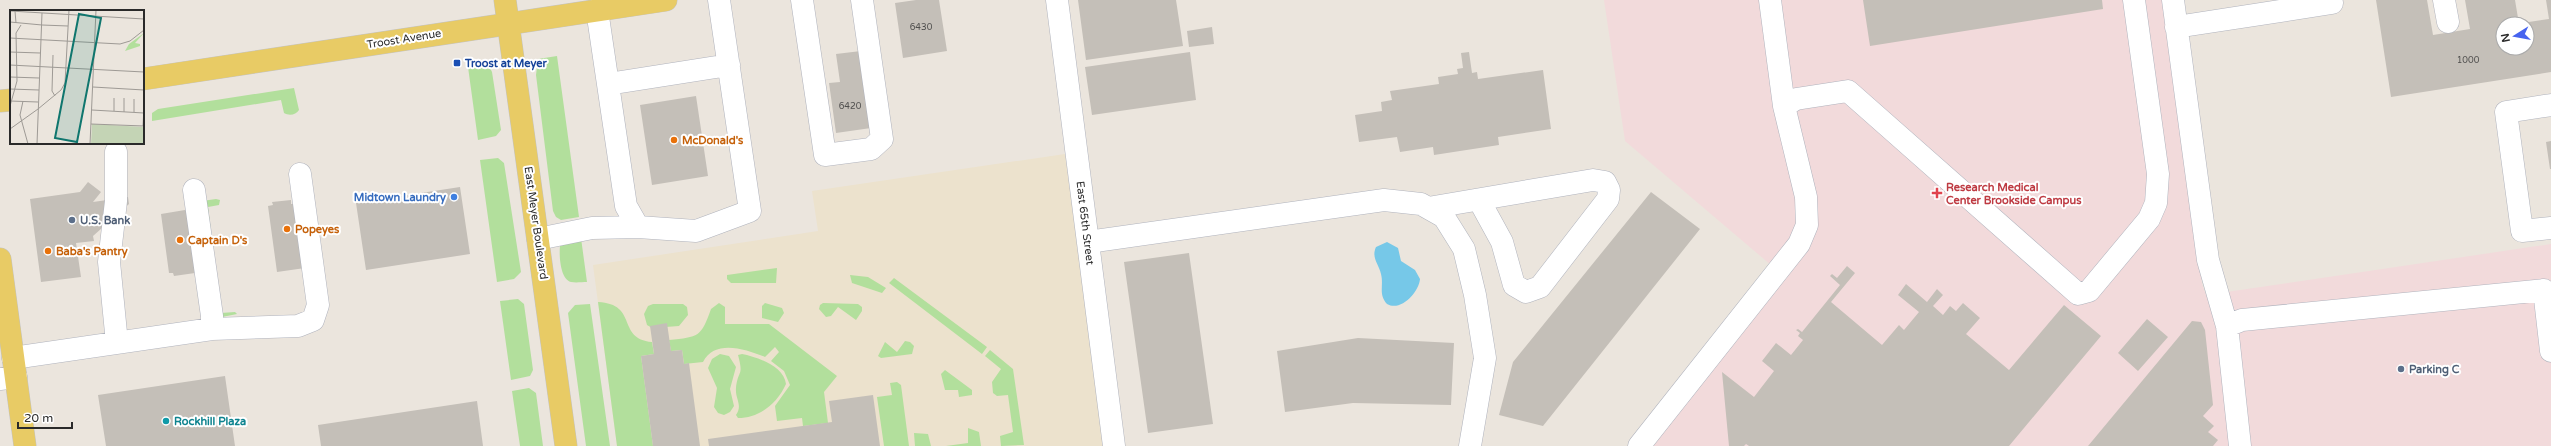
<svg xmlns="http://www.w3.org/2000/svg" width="2551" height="446" font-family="'Varela Round',sans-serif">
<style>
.education{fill:#ece2cd}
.medical{fill:#f2dadb}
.green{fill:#b2df9c}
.water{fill:#76c8e8}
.building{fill:#c4bfb8}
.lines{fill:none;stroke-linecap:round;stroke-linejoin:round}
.minor-casing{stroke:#b0b3bd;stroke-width:23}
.major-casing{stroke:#c3c3c3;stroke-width:23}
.minor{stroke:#fff;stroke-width:22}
.major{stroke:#e8cb65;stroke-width:22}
.transit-dot{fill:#1a4fb4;stroke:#fff;stroke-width:1.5}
.food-dot{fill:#e8710a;stroke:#fff;stroke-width:1.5}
.health-dot{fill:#e0444e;stroke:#fff;stroke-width:1.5}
.shop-dot{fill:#3f7fe0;stroke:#fff;stroke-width:1.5}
.service-dot{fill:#5c6f8a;stroke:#fff;stroke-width:1.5}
.culture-dot{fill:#0f9aa8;stroke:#fff;stroke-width:1.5}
.labels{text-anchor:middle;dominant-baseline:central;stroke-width:4;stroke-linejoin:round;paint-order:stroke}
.number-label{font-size:9px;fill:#504f4e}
.street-label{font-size:11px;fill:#2a2a2a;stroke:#fff}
.transit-label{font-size:11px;font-weight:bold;fill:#164399;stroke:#fff;text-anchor:start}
.food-label{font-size:11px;font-weight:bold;fill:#c56008;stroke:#fff;text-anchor:start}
.health-label{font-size:11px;font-weight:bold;fill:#be3a42;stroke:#fff;text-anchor:start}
.shop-label{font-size:11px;font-weight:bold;fill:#366cbe;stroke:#fff;text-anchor:end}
.service-label{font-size:11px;font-weight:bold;fill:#4e5e75;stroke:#fff;text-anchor:start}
.culture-label{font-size:11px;font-weight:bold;fill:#0d838f;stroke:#fff;text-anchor:start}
.inset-road{fill:none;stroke:#9e9a95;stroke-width:1}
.view{fill:#0f766e;fill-opacity:0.15;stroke:#0f766e;stroke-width:2}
.inset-edge{fill:none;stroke:#2a2a2a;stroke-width:2}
</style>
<rect width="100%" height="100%" fill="#ebe5dd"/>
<!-- education -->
<path class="education" d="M1065 154 1105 446H617L593 265 818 231 812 191Z"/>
<!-- medical -->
<path class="medical" d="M1604 0H2162L2202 284 2206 295 2551 244V446H1649L1785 277 1625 141Z"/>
<!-- green -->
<path class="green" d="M557 56 579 217 561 220 556 217 553 211 536 75 538 59Z
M477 65V67L490 68 492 72 501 130 496 136 478 140 468 67Z
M294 88 299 110C296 115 289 116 284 113L281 100 152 121V113L158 109Z
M498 158 504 163 521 272 514 279 497 282 480 160Z
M216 199 220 200 219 205 208 207 221 313 235 312 237 314 217 318 202 201Z
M581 238 587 282C582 282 576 283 571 282 560 279 559 255 560 246L561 244Z
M777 268 776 283H731L727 279V275Z
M850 275 868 277 886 288 882 293 852 283Z
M894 278 987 347 982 354 889 283Z
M518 299 524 304 533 370 530 376 511 380 500 301Z
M598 302C639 304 616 339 652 342L654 354 641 356 653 446H617Z
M719 303 725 307V324H769L837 376 824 392 828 423 803 426 802 418 777 421 775 406 790 385 784 371 771 361 779 352 775 347 765 357C745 349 715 339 703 362L684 364 682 350 671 351 669 340C699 337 701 337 711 309Z
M765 303 782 308 784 313 778 322 762 318V306Z
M823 303 858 304 862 307V311L856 320 838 307 831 316 826 317 819 309 820 305Z
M590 304 610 446H586L568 313 575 305Z
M653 304H683L687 307 688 315 679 326 652 328 647 325 644 314 648 306Z
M905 341 910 342 914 346 912 354 881 358 878 356 885 342 897 352Z
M990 350 1013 369 1024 445 1001 446 1000 436 1013 432 1008 395 997 396 993 393 992 382 1001 369 985 356Z
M720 354 729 356 736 367 730 389 734 406 730 412 724 415 718 413 714 407 717 388 708 368 712 359Z
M742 354C757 357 784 366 786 384 777 404 759 418 738 418L736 415C743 405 735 399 736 388 738 369 744 377 738 355Z
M945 370 972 390V395L959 397 958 390H945L941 374Z
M897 382 901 385 909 446H884L877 397 892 395 890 383Z
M529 388 536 393 543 446H520L512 391Z
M968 428 979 432 981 446H946L968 443Z
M914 433 928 434 931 446H915Z"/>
<!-- water -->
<path class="water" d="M1387 242 1398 248 1401 261 1415 270 1420 279C1419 292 1401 312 1387 304 1378 294 1384 286 1381 274 1379 264 1371 258 1376 247Z"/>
<!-- building -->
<path class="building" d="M916 0H939L947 51 903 58 895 3Z
M1078 0H1176L1183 46 1086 60Z
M1863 0H2102L2103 9 1870 46Z
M2376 0H2427L2433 35 2470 29 2465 0H2515L2519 24H2503V48H2527V24L2522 23 2549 19 2546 0H2551V72L2391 97Z
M1212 27 1214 44 1189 47 1187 31Z
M861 51 871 128 836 133 829 83 840 82 836 54Z
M1190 52 1196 100 1092 115 1085 67Z
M1469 52 1472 73 1477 72 1478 79 1543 70 1551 129 1498 137 1499 145 1434 155 1433 147 1400 152 1397 137 1359 142 1355 115 1382 111 1381 102 1392 100 1390 91 1439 84 1438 77 1458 74 1457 69 1463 68 1461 53Z
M696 96 708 176 652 185 640 105Z
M2551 141V169H2550L2546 142Z
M88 182 101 192 93 202 128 197 129 204 93 236 94 241 76 243 81 277 41 282 30 199 80 192Z
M460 187 470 254 366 270 356 203Z
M1651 192 1700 229 1543 426 1499 415 1513 362Z
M291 200V204H295L305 268 277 272 268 206 273 205 272 202Z
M191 209 195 273 174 276 173 273H169L161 214Z
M1189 253 1213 424 1148 433 1124 262Z
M1847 266 1855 273 1831 302 1882 345 1899 325 1904 330 1919 312 1898 295 1906 284 1927 302 1937 289 1943 295 1933 306 1943 315 1950 306 1956 311 1963 303 1980 318 1966 334 2009 370 2064 305 2101 336 2009 446H1749L1746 444 1744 446H1729L1722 372 1754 397 1774 371 1762 361 1776 343 1791 355 1803 340 1798 336 1800 333 1796 330 1798 329 1802 332 1840 285 1830 276 1832 274 1837 278Z
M2147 319 2168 337 2138 371 2118 353Z
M2192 321 2201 322 2205 330 2213 405 2203 416 2214 426 2208 432 2218 440 2213 446H2088Z
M667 323 671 351 682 350 684 364 689 363 700 446H653L641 356 654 354 650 326Z
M1358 338 1454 343 1451 405 1353 403 1285 412 1277 351Z
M225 376 235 446H106L98 395Z
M873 395 880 446H709L708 439 832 422 829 401Z
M477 401 483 446H321L318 425Z"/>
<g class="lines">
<defs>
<path id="minor" d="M802 0 825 155 871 149 882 139 862 0
M1057 0 1114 446
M2173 0 2208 260 2227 326
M2444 0 2448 22
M597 10 626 206 638 227 696 231 750 211 719 0
M2176 27 2332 3
M608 84 729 65
M2551 105 2506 112 2522 231 2551 228
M1784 106 1796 99 1848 91 2078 294 2089 291 2149 219 2156 203 2158 174 2134 0
M116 152V201L109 262 117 343
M194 190 212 316V329
M1428 208 1593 180 1605 182 1609 190 1608 199 1540 287 1526 292 1514 285 1502 242 1479 200
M538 239 592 228 638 227
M1088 242 1384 200 1421 204 1444 217 1464 249 1475 295 1485 358 1470 446
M13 358 212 329 298 326 313 320 318 305 300 174
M0 379 16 377
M1639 446 1799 244 1807 225 1806 197 1784 106 1770 0
M2240 446 2227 326 2242 320 2544 290 2551 351"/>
<path id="major" d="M505 0 566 446
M143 79 666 0
M0 101 11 100
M0 259 25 446"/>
</defs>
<!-- minor casing -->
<use href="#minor" class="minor-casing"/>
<!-- major casing -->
<use href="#major" class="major-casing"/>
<!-- minor -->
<use href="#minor" class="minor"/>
<!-- major -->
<use href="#major" class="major"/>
</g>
<!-- markers -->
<rect class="transit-dot" x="453" y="59" width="8" height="8" rx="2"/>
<g class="food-dot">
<circle cx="674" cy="140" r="4"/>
<circle cx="287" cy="229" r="4"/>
<circle cx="180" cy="240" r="4"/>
<circle cx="48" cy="251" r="4"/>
</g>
<path class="health-dot" d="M1935 187h4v4h4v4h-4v4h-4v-4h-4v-4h4z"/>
<circle class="shop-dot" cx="454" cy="197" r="4"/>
<g class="service-dot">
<circle cx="72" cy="220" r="4"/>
<circle cx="2401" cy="369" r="4"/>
</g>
<circle class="culture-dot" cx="166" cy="421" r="4"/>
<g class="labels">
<!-- number labels -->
<g class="number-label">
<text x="921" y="27">6430</text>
<text x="2468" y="60">1000</text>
<text x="850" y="106">6420</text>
</g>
<!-- street labels -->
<g class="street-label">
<text transform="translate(404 39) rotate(-9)">Troost Avenue</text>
<text transform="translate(536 223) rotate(82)">East Meyer Boulevard</text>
<text transform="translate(1085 223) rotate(83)">East 65th Street</text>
</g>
<!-- transit labels -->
<g class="transit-label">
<text x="465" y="63">Troost at Meyer</text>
</g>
<!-- food labels -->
<g class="food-label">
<text x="682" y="140">McDonald's</text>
<text x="295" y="229">Popeyes</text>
<text x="188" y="240">Captain D's</text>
<text x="56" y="251">Baba's Pantry</text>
</g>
<!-- health labels -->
<g class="health-label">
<text x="1946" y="187">Research Medical<tspan x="1946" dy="13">Center Brookside Campus</tspan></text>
</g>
<!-- shop labels -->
<g class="shop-label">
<text x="446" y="197">Midtown Laundry</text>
</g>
<!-- service labels -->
<g class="service-label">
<text x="80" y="220">U.S. Bank</text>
<text x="2409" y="369">Parking C</text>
</g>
<!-- culture labels -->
<g class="culture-label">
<text x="174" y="421">Rockhill Plaza</text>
</g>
</g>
<!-- overview -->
<g transform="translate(10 10)">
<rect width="134" height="134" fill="#ebe5dd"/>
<path d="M134 23 125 33 130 34V36L115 41 119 34Z" fill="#b2df9c"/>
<path d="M82 114 134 117V134H81Z" fill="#c4d4b5"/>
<path class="inset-road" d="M134 0V15M0 1 134 9M5 1 6 13M0 12 32 15M32 15 58 16M0 28 110 34 120 31 134 20M0 42 30 43M43 45 42 81 45 86M0 55 134 62M0 67 29 68M83 77 134 80M0 79 29 80M0 91 28 92M13 91 10 105 18 134M0 96 7 71 6 23 11 15M28 99 51 80 55 73 59 0M82 100 134 103M104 101V88M114 102V88M124 102V89M81 114 134 116M133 116 134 97M0 119 28 99M27 134 32 3M80 134 86 0"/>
<path class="view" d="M69 4 91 8 67 132 45 128Z"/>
<rect width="134" height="134" class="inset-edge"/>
</g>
<!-- north arrow -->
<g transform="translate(2515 36) rotate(259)"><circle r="19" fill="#ffffff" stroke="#aaaaaa"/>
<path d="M0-3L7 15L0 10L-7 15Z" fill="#4663ef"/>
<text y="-6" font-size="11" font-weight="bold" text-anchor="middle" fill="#2a2a2a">N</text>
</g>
<!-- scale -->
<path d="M18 422v6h54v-6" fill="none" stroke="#2a2a2a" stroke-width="2"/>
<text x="24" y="422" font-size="12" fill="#2a2a2a" stroke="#ffffff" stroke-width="3" paint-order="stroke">20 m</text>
</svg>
